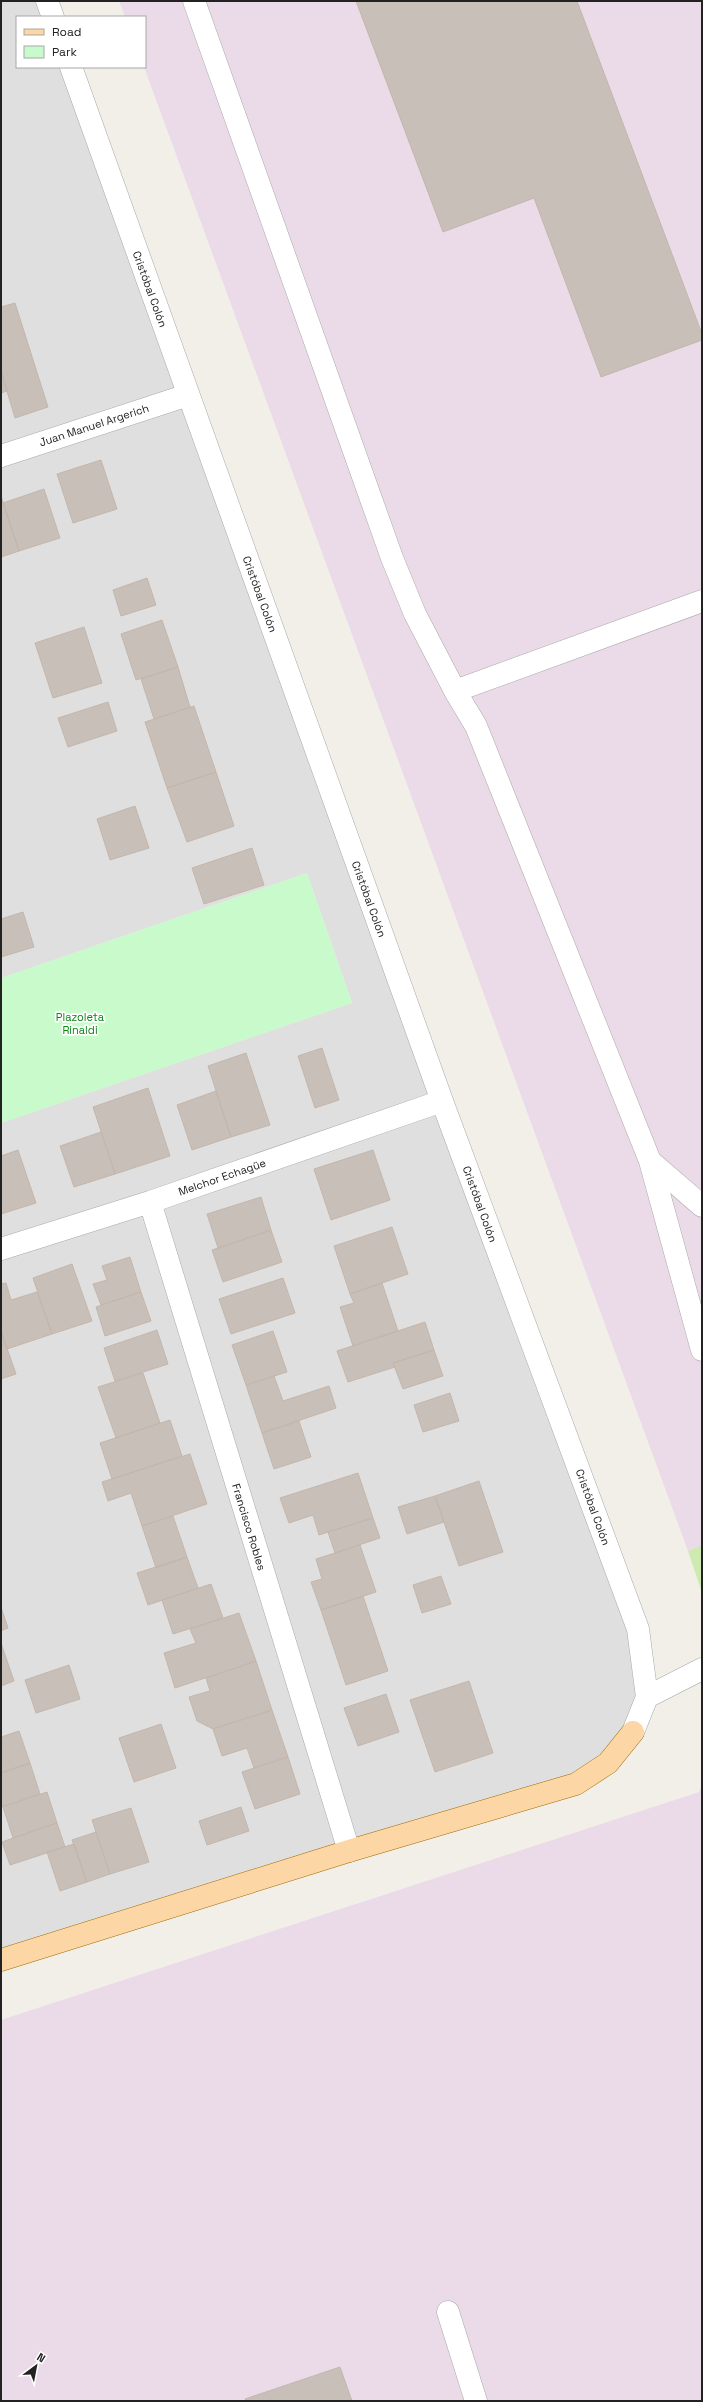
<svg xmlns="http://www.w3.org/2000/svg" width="703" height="2402" font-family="'Space Grotesk',sans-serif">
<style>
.residential{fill:#e0dfdf}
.industrial{fill:#ebdbe8}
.grass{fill:#cdebb0}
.park{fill:#c8facc}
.building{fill:#c7bfb8;stroke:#c4b6ab}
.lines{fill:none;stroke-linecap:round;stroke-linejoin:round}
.minor-casing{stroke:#a9a9a9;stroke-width:23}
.major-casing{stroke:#a06b00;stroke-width:23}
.minor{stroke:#fff;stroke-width:22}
.major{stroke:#fcd6a4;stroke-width:22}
.labels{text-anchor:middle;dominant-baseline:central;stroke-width:3.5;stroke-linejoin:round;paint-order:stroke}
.street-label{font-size:11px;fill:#222;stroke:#fff}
.park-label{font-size:11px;fill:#0c8416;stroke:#fff}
</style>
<rect width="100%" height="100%" fill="#f2efe9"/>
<!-- residential -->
<path class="residential" d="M1 1H47L53 17H17V67H71L638 1629 647 1697 608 1763 1 1960V1123L352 1003 307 873 1 978Z"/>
<!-- industrial -->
<path class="industrial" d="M119 1H702V1545L688 1551 144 67 145 17H125Z
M702 1784V2401H1V2020L699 1792Z"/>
<!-- grass -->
<path class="grass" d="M702 1545V1593L688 1551Z"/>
<!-- park -->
<path class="park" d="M307 873 352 1003 1 1123V978Z"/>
<!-- building -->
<path class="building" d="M356 1H577L702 334V340L601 377 534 198 443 232Z
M15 303 48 407 15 418 1 371V307Z
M1 371 7 391 1 393Z
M101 460 117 509 73 523 57 474Z
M44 489 60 538 19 551 3 503Z
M1 496 19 551 1 557Z
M147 578 156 605 121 616 113 590Z
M162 620 178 667 136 680 121 634Z
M84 627 102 683 53 698 35 643Z
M178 667 190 707 154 719 141 679Z
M108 702 117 731 68 747 58 718Z
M194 706 216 772 167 788 145 722Z
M216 772 234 826 187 842 167 788Z
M135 806 149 848 110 860 97 819Z
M252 848 264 885 204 904 192 868Z
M23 912 34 947 1 957V919Z
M322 1048 339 1100 315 1108 298 1056Z
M246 1053 270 1125 231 1137 208 1066Z
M148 1088 170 1156 115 1174 93 1107Z
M216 1091 231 1137 192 1150 177 1105Z
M101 1132 115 1174 74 1187 60 1146Z
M18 1150 36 1203 1 1214V1156Z
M373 1150 390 1200 331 1220 314 1169Z
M261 1197 271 1230 218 1248 207 1214Z
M392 1227 408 1274 350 1294 334 1246Z
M271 1230 282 1262 223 1282 212 1250Z
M130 1257 141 1292 101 1305 93 1284 107 1280 102 1266Z
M72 1264 92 1321 52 1334 33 1278Z
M283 1278 295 1313 231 1334 219 1299Z
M6 1283 11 1300 37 1292 52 1334 7 1349 1 1331V1284Z
M382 1283 398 1331 353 1346 340 1307 354 1303 350 1294Z
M141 1292 151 1321 105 1336 96 1307Z
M425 1322 434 1350 393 1363 395 1367 348 1382 337 1351Z
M157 1330 168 1364 115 1381 104 1348Z
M1 1331 16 1374 1 1379Z
M273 1331 287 1372 246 1385 232 1345Z
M434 1350 443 1376 403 1389 393 1363Z
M143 1373 160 1423 116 1438 98 1387Z
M274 1376 283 1401 329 1386 336 1408 262 1433 246 1385Z
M450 1393 459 1421 423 1432 414 1405Z
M170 1420 182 1456 112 1479 100 1443Z
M299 1421 311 1457 274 1469 262 1433Z
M190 1454 207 1504 142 1526 131 1493 108 1501 102 1482Z
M358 1473 373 1518 319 1535 313 1515 289 1523 280 1498Z
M479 1481 503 1552 459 1566 435 1496Z
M435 1496 444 1522 407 1534 398 1507Z
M173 1516 187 1557 156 1568 142 1526Z
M373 1518 380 1538 335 1553 328 1532Z
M360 1545 376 1592 321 1610 311 1582 322 1579 316 1559Z
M187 1557 198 1588 148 1605 137 1573Z
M441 1576 451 1604 422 1613 413 1585Z
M211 1584 223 1618 173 1634 162 1600Z
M363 1596 388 1671 346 1685 321 1610Z
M1 1607 8 1628 1 1631Z
M239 1613 256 1661 175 1688 164 1653 196 1643 190 1629Z
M1 1643 14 1681 1 1686Z
M256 1661 272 1710 213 1729 197 1721 189 1697 210 1691 206 1678Z
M69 1665 80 1699 36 1713 25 1680Z
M469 1681 493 1753 435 1772 410 1700Z
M386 1694 399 1732 358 1746 344 1708Z
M272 1710 288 1757 254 1768 247 1748 222 1756 213 1729Z
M161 1724 176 1768 134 1782 119 1738Z
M19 1731 30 1763 1 1773V1737Z
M288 1757 300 1794 255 1809 242 1772Z
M30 1763 40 1794 1 1807V1773Z
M47 1792 57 1823 13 1838 3 1807Z
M241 1807 249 1831 207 1845 199 1821Z
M131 1808 149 1862 110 1874 92 1820Z
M57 1823 65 1847 10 1865 2 1842Z
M96 1832 110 1874 87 1882 72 1840Z
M74 1844 87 1882 60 1891 47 1852Z
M340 2367 352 2401H246L245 2399Z"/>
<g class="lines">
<defs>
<path id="minor" d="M47 1 53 17
M194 1 392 558 415 614 455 691 702 601
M71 67 442 1101 638 1629 647 1697 633 1732
M1 456 188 395
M455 691 476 726 650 1161 702 1350
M650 1161 702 1206
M150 1202 349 1851
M1 1249 150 1202 442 1101
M647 1697 702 1669
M448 2312 476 2401"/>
<path id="major" d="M1 1960 349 1851 576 1784 608 1763 633 1732"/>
</defs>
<!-- minor casing -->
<use href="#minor" class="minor-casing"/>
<!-- major casing -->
<use href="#major" class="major-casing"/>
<!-- minor -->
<use href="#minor" class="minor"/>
<!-- major -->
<use href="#major" class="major"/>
</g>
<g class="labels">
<!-- street labels -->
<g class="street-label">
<text transform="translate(150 289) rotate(70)">Cristóbal Colón</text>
<text transform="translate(94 425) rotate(-18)">Juan Manuel Argerich</text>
<text transform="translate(260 594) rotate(70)">Cristóbal Colón</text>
<text transform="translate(369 899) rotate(70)">Cristóbal Colón</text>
<text transform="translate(222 1177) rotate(-19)">Melchor Echagüe</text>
<text transform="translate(480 1204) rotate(70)">Cristóbal Colón</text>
<text transform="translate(593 1507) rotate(70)">Cristóbal Colón</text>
<text transform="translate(249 1527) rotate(73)">Francisco Robles</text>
</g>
<!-- park labels -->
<g class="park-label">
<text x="80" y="1017">Plazoleta<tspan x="80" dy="13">Rinaldi</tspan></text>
</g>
</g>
<!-- border -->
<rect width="703" height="2402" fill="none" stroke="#222222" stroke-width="4"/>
<!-- legend -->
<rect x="16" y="16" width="130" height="52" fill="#ffffff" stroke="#a7a7a7"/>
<rect x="24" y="29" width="20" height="6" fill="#fcd6a4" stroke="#a7a7a7"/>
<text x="52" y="36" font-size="12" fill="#222222">Road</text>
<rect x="24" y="46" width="20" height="12" fill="#c8facc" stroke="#a7a7a7"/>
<text x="52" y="56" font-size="12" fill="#222222">Park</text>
<!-- north arrow -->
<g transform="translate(36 2366) rotate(32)" stroke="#ffffff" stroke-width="3" paint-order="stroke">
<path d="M0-3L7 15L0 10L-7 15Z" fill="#222222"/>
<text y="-6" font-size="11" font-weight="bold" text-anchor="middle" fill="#222222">N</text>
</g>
</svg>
